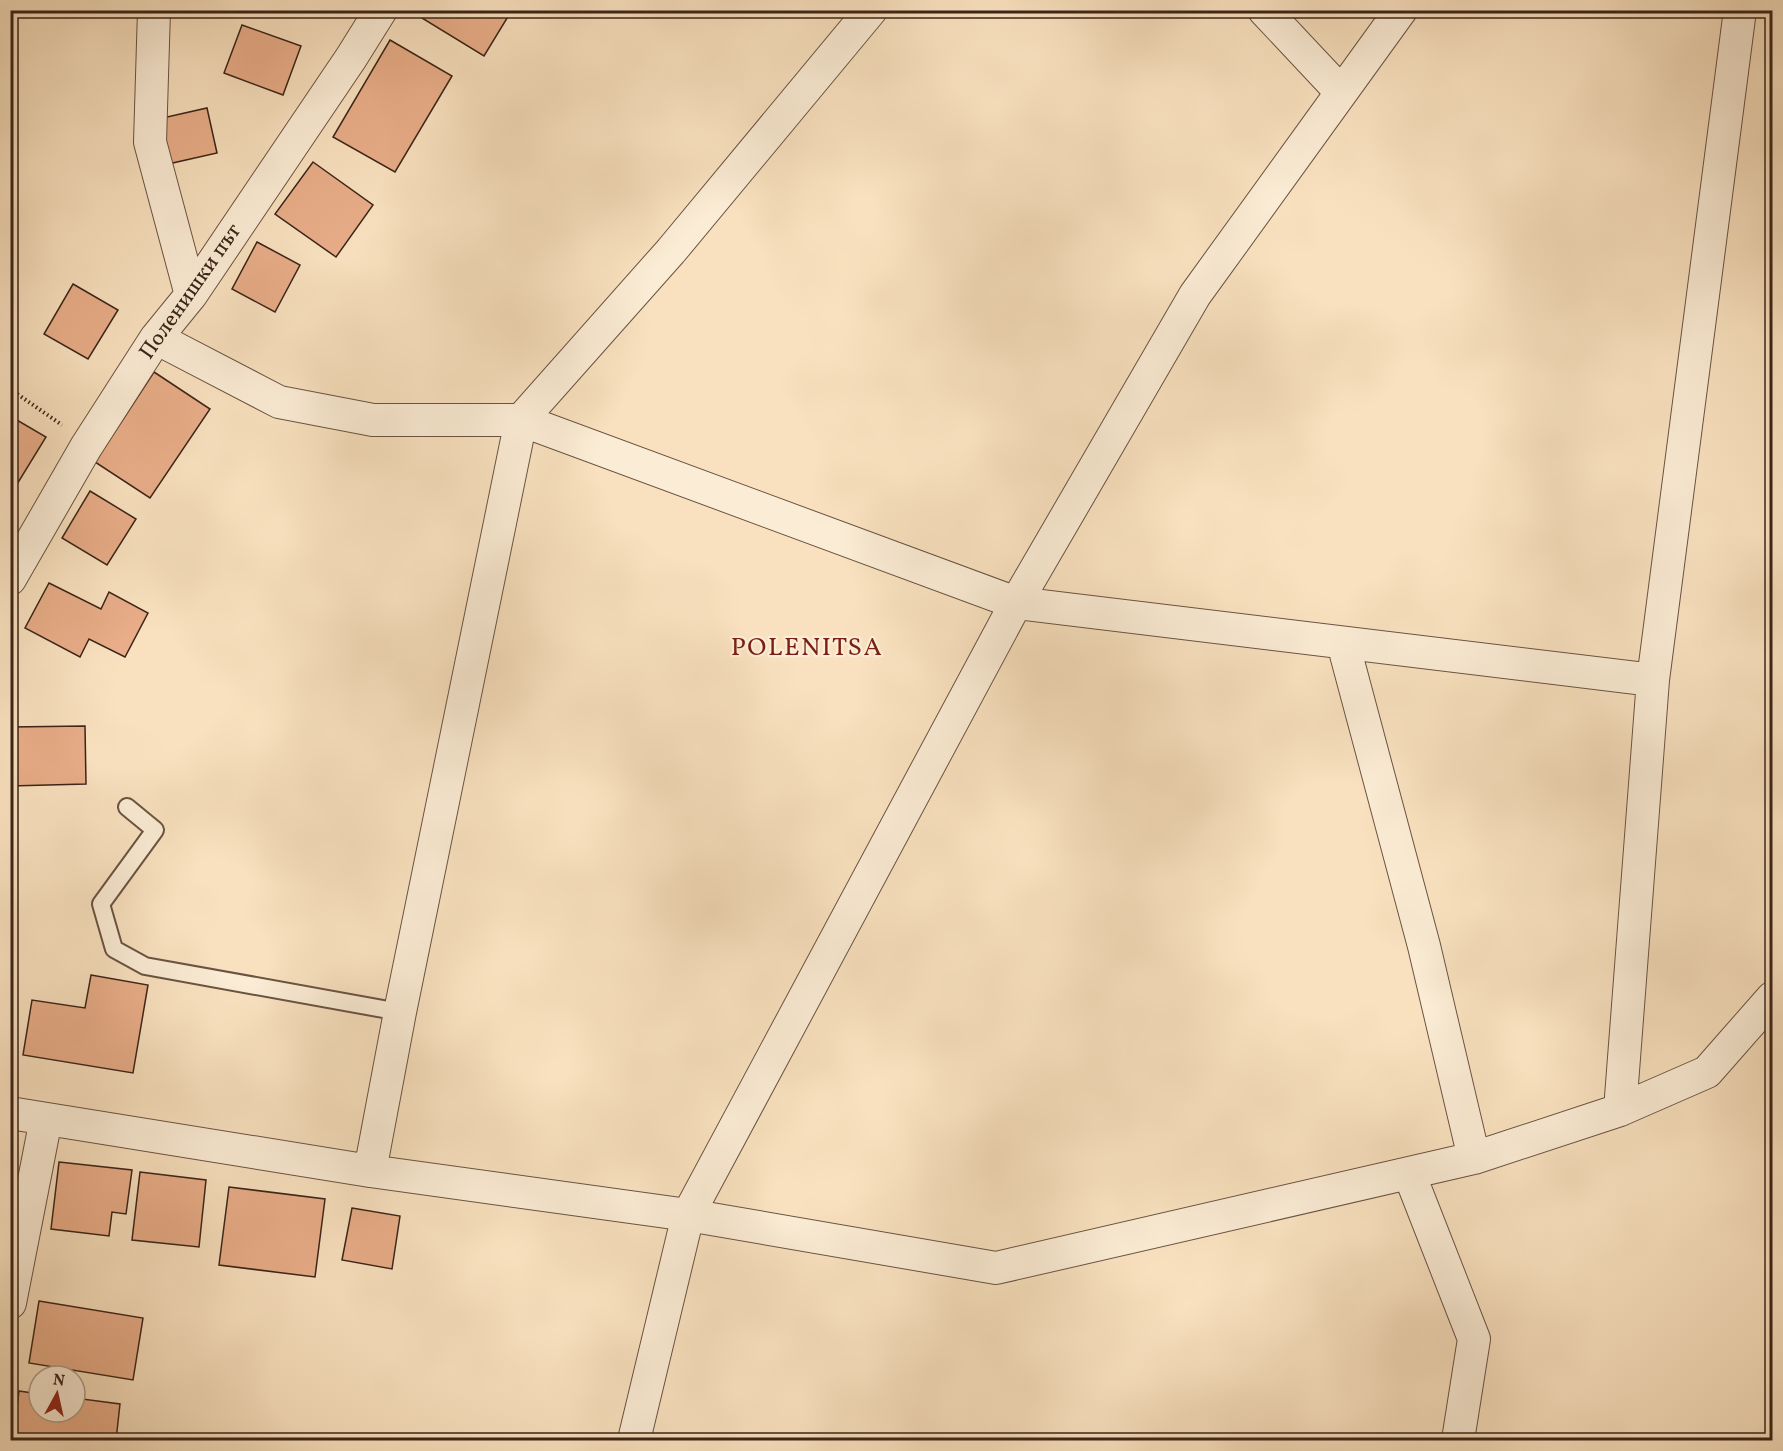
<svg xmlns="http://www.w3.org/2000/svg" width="1783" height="1451" font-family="Vollkorn,serif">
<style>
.building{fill:#e9ae89;stroke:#3b2419;stroke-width:1.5}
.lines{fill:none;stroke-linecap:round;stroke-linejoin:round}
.lane-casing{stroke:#6a5342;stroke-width:20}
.street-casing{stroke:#6a5342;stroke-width:34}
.path{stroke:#3b2419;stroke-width:4;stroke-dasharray:1.5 3;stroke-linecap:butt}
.lane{stroke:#fbecd5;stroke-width:16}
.street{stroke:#fbecd5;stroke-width:32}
.labels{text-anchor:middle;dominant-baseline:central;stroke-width:4.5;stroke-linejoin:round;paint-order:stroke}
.street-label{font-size:22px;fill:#3b2419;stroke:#fbecd5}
.quarter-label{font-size:26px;letter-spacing:1.5px;fill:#7a1f14;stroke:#fbecd5}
</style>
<rect width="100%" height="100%" fill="#f9e1bf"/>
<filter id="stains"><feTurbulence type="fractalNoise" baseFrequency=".00333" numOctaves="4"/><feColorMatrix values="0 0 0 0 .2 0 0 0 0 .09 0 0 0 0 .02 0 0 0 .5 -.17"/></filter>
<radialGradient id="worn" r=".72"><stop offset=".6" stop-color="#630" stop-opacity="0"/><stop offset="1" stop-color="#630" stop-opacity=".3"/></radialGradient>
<!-- building -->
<path class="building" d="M420 10H512L484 56 417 15Z
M242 25 301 46 283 95 224 73Z
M390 40 452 76 395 172 333 137Z
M207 108 217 153 168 164 158 119Z
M313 162 373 205 336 257 275 214Z
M257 242 300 265 275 312 232 289Z
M73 284 118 310 88 359 44 334Z
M154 372 210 409 150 498 95 462Z
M10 416 46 437 11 494 10 493Z
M90 491 136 519 107 565 62 538Z
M49 583 101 609 109 592 148 613 125 657 89 639 80 657 25 628Z
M85 726 86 784 10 786V727Z
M91 975 148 985 133 1073 23 1055 32 1000 85 1008Z
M59 1162 132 1170 126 1214 112 1212 109 1236 51 1229Z
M140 1172 206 1180 199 1247 132 1240Z
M229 1187 325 1199 315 1277 219 1265Z
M352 1208 400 1216 392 1269 342 1260Z
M39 1301 143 1318 133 1380 29 1363Z
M19 1391 39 1394V1412H75V1398L120 1404 116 1440H13Z"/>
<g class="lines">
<defs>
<path id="lane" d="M127 807 155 830 101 904 114 949 145 966 400 1012"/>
<path id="street" d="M154 10 150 142 191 295
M1264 10 1341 92
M156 338 279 402 373 420H521L1016 603 1653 680 1620 1110
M10 579 86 447 156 338 191 295 351 58 381 10
M1343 643 1424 946 1474 1158
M1653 680 1740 10
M10 1113 370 1171 688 1215 996 1268 1474 1158 1620 1110 1707 1072 1772 998
M370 1171 400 1012 521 420 671 251 871 10
M1409 1173 1474 1339 1458 1440
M10 1303 46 1119
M634 1440 688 1215 1016 603 1195 295 1401 10"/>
</defs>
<!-- lane casing -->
<use href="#lane" class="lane-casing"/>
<!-- street casing -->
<use href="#street" class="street-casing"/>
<!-- path -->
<path class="path" d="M10 389 62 425"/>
<!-- lane -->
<use href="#lane" class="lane"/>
<!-- street -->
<use href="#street" class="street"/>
</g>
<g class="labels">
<!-- street labels -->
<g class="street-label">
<text transform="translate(191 292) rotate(-55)">Поленишки път</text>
</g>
<!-- quarter labels -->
<g class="quarter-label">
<text x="807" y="648">POLENITSA</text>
</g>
</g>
<!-- margin -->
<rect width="1783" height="1451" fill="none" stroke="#f9e1bf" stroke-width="36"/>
<rect x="12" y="12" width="1759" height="1427" fill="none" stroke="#3b2419" stroke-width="3"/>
<rect x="18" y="18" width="1747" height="1415" fill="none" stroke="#3b2419" stroke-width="1.5"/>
<!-- north arrow -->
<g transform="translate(57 1394) rotate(8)"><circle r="28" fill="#fbecd5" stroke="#ae9c8a" stroke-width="1.5"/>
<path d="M0-4.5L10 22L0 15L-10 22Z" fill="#8f2418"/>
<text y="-9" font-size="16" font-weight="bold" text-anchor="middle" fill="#3b2419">N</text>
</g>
<rect width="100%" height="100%" filter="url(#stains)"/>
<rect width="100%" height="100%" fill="url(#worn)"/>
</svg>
